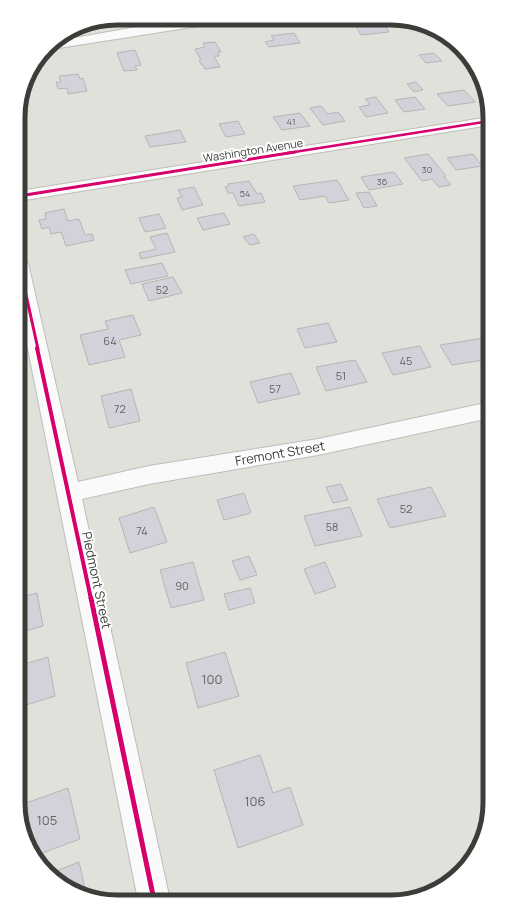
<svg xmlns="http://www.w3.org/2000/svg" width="508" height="920" font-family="Manrope,sans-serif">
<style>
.building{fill:#d3d2da;stroke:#b5b5b4}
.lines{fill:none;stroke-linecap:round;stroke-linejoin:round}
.minor-casing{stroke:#bdbdb9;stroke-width:2}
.secondary-casing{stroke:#bdbdb9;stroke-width:2}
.minor{fill:#fafafa;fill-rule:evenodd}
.secondary{fill:#fafafa;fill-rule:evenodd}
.cycleway-far3-casing{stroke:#fff;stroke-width:4}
.cycleway-far2-casing{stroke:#fff;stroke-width:5}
.cycleway-far1-casing{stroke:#fff;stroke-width:6}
.cycleway-casing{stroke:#fff;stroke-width:8}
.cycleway-far3{stroke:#d6006c;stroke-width:2.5}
.cycleway-far2{stroke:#d6006c;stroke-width:3}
.cycleway-far1{stroke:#d6006c;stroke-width:4}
.cycleway{stroke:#d6006c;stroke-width:5}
.labels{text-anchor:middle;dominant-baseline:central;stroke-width:4;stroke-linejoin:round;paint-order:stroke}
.far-number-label{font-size:9px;fill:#626261}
.far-street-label{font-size:11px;fill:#3c3c39;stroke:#fff}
.number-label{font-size:11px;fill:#626261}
.street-label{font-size:13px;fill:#3c3c39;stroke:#fff}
.near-number-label{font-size:13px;fill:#626261}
.rim{fill:none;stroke:#3c3c39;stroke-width:5}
</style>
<rect width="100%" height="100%" fill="#e1e1dc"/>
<!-- building -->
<path class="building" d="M113 19 115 24 95 25 94 22Z
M383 22 389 32 361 35 355 25Z
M294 33 300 43 269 47 265 42 274 40 271 36Z
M215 42 221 52H218L219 56H214L220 67 205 69 199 61 201 60 195 49 205 47 203 43Z
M135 50 141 65 135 66 137 70 124 71 117 53Z
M434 53 442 61 426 63 419 55Z
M78 74 80 79 83 78 87 91 68 94 67 88 58 89 56 82H61L59 76Z
M416 82 423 90 414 92 407 84Z
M464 90 475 102 448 106 437 94Z
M376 97 388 113 366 117 359 107 370 105 365 99Z
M415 97 425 109 404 112 395 100Z
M321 106 328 114 338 112 345 121 323 125 310 108Z
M300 113 310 126 282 130 273 117Z
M238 121 245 134 226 137 219 124Z
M180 130 186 142 150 147 145 136Z
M428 154 446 176 444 177 451 185 439 187 432 179 422 181 404 158Z
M473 154 482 166 456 170 447 158Z
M394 172 403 184 369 190 361 177Z
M337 180 349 200 329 203 325 196 300 200 293 186Z
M249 181 257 194 261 193 265 202 239 206 233 193H228L225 187 229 186 228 184Z
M194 187 203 205 182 210 177 198 182 197 178 190Z
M369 192 377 206 364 208 356 193Z
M64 209 68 221 79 219 85 235 92 234 94 240 66 246 61 232 51 234 49 227 42 229 39 220 46 219 45 213Z
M224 213 230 224 203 230 197 218Z
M159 214 166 228 145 232 139 218Z
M167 233 175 252 141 259 139 253 156 249 150 237Z
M254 234 260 243 250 245 243 237Z
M162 263 168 276 131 284 125 270Z
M173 277 182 293 149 301 142 284Z
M133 315 141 335 119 340 125 357 89 365 80 335 108 329 105 321Z
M328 323 337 342 305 348 297 329Z
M490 337V359L452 365 440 345Z
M420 346 431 367 393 375 382 353Z
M355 360 367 382 326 391 316 367Z
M291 373 300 394 258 403 250 382Z
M131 389 140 421 109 428 101 396Z
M490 465V482L482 467Z
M341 484 348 500 333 503 326 487Z
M431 487 446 516 390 528 377 499Z
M244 493 251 513 224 520 217 500Z
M154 507 167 542 130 553 119 518Z
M350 507 362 536 315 546 304 516Z
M249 556 257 575 240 580 232 561Z
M193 562 204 600 171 608 160 570Z
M325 562 336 587 315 594 304 569Z
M250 588 255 603 229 610 224 594Z
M37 593 43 626 18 633V598Z
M225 652 239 696 198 708 186 663Z
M48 657 55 696 20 707 18 695V666Z
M260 755 273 793 290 787 303 825 238 848 214 770Z
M68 788 80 839 37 855 32 847 30 836 25 837 23 835 18 806Z
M79 862 85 888 78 890 56 881 51 873Z"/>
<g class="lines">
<defs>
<path id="minor" d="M490 117V125L19 201V191Z
M19 257 25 259 28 263 78 482 149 466 318 439 490 402V418L318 455 149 484 82 499 170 900H138L19 304Z"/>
<path id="secondary" d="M196 19H224L222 22 218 23 46 50 52 42 136 27Z"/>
</defs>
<!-- minor casing -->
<use href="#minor" class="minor-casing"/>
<!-- secondary casing -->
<use href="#secondary" class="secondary-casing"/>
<!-- minor -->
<use href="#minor" class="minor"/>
<!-- secondary -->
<use href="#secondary" class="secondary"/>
<defs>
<path id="cycleway-far3" d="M288 153 490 121"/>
<path id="cycleway-far2" d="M19 196 295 152
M19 263 38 349"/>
<path id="cycleway-far1" d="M37 348 91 599"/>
<path id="cycleway" d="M91 598 154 900"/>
</defs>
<!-- cycleway-far3 casing -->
<use href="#cycleway-far3" class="cycleway-far3-casing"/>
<!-- cycleway-far2 casing -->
<use href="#cycleway-far2" class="cycleway-far2-casing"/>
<!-- cycleway-far1 casing -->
<use href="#cycleway-far1" class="cycleway-far1-casing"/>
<!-- cycleway casing -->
<use href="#cycleway" class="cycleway-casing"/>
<!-- cycleway-far3 -->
<use href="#cycleway-far3" class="cycleway-far3"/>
<!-- cycleway-far2 -->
<use href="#cycleway-far2" class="cycleway-far2"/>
<!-- cycleway-far1 -->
<use href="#cycleway-far1" class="cycleway-far1"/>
<!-- cycleway -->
<use href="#cycleway" class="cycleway"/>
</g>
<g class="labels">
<!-- far-number labels -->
<g class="far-number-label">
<text x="291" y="121">41</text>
<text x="427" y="169">30</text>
<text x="382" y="181">36</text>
<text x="245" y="193">54</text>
</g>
<!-- far-street labels -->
<g class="far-street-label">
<text transform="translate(253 150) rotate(-9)">Washington Avenue</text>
</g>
<!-- number labels -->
<g class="number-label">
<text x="162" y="289">52</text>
<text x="110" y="340">64</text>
<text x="406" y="360">45</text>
<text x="341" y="375">51</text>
<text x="275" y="388">57</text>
<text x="120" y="408">72</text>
<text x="406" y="508">52</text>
<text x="332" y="526">58</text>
<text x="142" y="530">74</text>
<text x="182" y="585">90</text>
</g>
<!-- street labels -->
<g class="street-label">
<text transform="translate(280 453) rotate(-10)">Fremont Street</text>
<text transform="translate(97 580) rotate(78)">Piedmont Street</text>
</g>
<!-- near-number labels -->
<g class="near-number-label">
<text x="212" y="679">100</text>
<text x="255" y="801">106</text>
<text x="47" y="820">105</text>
</g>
</g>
<!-- crop -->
<path d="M0 0H508V920H0ZM117 25H391A92 92 0 0 1 483 117V803A92 92 0 0 1 391 895H117A92 92 0 0 1 25 803V117A92 92 0 0 1 117 25Z" fill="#fff" fill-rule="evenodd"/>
<path class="rim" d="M117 25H391A92 92 0 0 1 483 117V803A92 92 0 0 1 391 895H117A92 92 0 0 1 25 803V117A92 92 0 0 1 117 25Z"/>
</svg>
